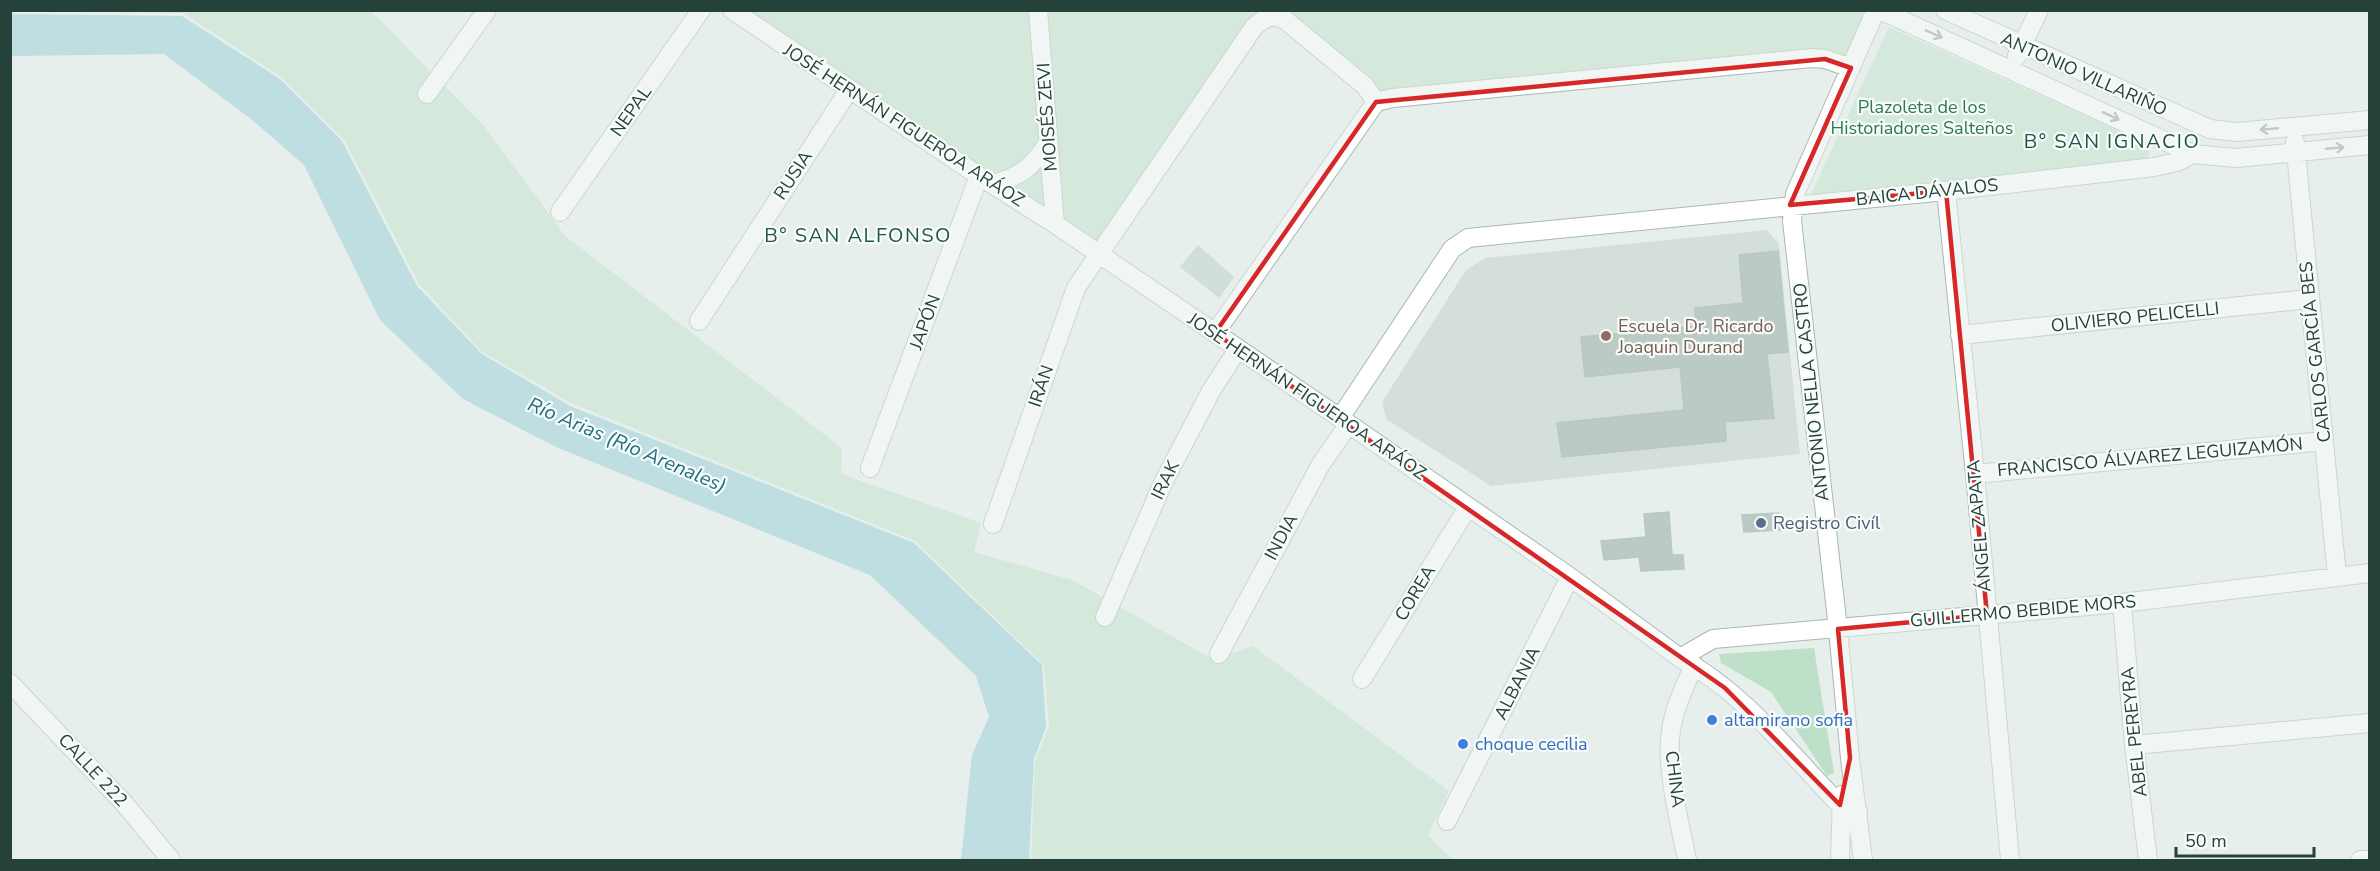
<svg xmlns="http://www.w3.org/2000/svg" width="2380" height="871" font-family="'Nunito Sans',sans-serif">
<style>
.built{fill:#d4dfda}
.green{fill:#bfe0c8}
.water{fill:#8ec9d4}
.building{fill:#bbcac4;stroke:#b8c9c2;stroke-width:1.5}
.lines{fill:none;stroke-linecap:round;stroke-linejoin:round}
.minor-casing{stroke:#a8b8b2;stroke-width:20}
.minor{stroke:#fff;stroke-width:18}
.oneway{stroke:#92a09c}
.marked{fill:none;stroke:#d62828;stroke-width:4.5;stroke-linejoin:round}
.education-dot{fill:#8d6e63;stroke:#f7fbf9;stroke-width:2}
.service-dot{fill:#5c6f8a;stroke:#f7fbf9;stroke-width:2}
.shop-dot{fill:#3f7fe0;stroke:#f7fbf9;stroke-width:2}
.labels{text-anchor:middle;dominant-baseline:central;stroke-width:4.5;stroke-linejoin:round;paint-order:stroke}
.street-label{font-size:18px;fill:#24423a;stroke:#f7fbf9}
.park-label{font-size:18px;fill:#2d7a4b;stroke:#f7fbf9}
.education-label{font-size:18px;fill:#785e54;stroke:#f7fbf9;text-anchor:start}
.service-label{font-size:18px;fill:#4e5e75;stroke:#f7fbf9;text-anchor:start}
.shop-label{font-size:18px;fill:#366cbe;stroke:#f7fbf9;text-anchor:start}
.neighbourhood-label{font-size:20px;letter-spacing:1.5px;fill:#1f5548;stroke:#f7fbf9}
.water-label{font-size:20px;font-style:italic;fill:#1c6f80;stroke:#f7fbf9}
</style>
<rect width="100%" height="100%" fill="#e6efeb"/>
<!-- built -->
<path class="built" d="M1767 230 1779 244 1800 454 1491 486 1386 419 1382 402 1466 270 1485 258Z"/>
<!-- green -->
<path class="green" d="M59 11H371L483 125 565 236 842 448 841 474 981 523 974 552 1072 580 1214 660 1253 646 1449 791 1428 836 1453 860H1031L1035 761 1049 727 1044 665 915 541 571 403 482 352 419 284 345 141 281 77 183 13Z
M733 11H1876L1851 68 1812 58 1376 102 1274 16 1100 254Z
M1889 27 2151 146 2147 161 1810 196Z
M1814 648 1834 773 1827 776 1771 692 1721 663 1719 654Z"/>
<!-- water -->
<path class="water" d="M11 14 182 16 280 79 342 141 417 286 482 354 570 406 914 543 1042 665 1046 727 1034 759 1029 860H961L972 755 989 717 976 676 870 575 556 447 463 399 380 320 304 165 251 119 164 54 11 56Z"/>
<!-- building -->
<path class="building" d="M1198 246 1233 277 1219 297 1181 267Z
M1778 251 1788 352 1767 354 1774 418 1725 422 1726 441 1562 457 1557 423 1684 410 1680 367 1585 377 1581 337 1696 326 1695 308 1743 303 1739 255Z
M1669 512 1672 555H1683L1684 569 1641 571 1639 557 1604 560 1601 541 1646 537 1644 514Z
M1779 513 1781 530 1744 532 1742 515Z"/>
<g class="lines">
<defs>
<path id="minor" d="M732 10 979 176 1055 224 1340 418 1570 577 1680 658C1744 692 1790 754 1840 805L1858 812
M1038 10 1055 224
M1880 10 2193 154 2236 158 2370 145
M1945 10 2210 129 2237 132 2370 120
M2017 56 2039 10
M427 94 487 10
M2295 142 2337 576
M993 184C1023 175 1031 168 1048 143
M1946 191 1975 474 2010 860
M560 212 701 10
M699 321 849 90
M1215 333 1376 102 1393 98 1812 58 1825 59 1851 68
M1960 335 2309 299
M1340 418 1452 249 1468 238 1946 191 2154 167 2177 162 2193 154
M870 468 979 176
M1975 474 2324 441
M993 524 1076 288 1254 27C1264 18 1271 14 1284 19L1365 86 1376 102
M2122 603 2134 745 2148 860
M1105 617 1163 483 1211 391 1238 349
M1219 654 1321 464 1349 424
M1680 658 1713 639 2122 603 2370 573
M1362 679 1468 507
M10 683 123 802 171 860
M2134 745 2370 723
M1447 821 1570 577
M1687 860C1680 824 1665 767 1671 731 1674 708 1685 686 1694 665
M1840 860 1842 795
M1863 860 1850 758 1838 629 1792 221 1795 194 1876 10
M2360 860H2370"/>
</defs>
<!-- minor casing -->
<use href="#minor" class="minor-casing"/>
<!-- minor -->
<use href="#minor" class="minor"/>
</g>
<!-- one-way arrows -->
<defs><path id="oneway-shaft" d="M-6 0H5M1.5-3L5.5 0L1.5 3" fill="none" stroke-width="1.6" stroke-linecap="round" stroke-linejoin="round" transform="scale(1.5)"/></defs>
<g class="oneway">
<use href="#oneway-shaft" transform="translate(1934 34) rotate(24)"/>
<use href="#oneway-shaft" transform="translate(2111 116) rotate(25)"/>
<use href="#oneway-shaft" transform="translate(2269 129) rotate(175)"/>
<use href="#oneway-shaft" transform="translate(2335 148) rotate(-5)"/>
</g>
<!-- marked area -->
<path d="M0 0H2380V871H0ZM1825 59 1851 68 1790 205 1946 191 1987 615 1838 629 1850 758 1840 805 1725 688 1215 333 1376 102Z" fill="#e6efeb" fill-opacity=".55" fill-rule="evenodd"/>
<path class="marked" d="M1825 59 1851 68 1790 205 1946 191 1987 615 1838 629 1850 758 1840 805 1725 688 1215 333 1376 102Z"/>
<!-- markers -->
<circle class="education-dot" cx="1606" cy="336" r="6"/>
<circle class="service-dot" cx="1761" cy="523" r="6"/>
<g class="shop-dot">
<circle cx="1712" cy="720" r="6"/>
<circle cx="1463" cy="744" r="6"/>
</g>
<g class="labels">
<!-- street labels -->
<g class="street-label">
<text transform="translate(2084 74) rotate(24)">ANTONIO VILLARIÑO</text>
<text transform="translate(631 111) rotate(-55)">NEPAL</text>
<text transform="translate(1047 117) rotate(-94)">MOISÉS ZEVI</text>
<text transform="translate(904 125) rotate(33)">JOSÉ HERNÁN FIGUEROA ARÁOZ</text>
<text transform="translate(793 175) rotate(-57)">RUSIA</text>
<text transform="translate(1927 192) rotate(-6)">BAICA DÁVALOS</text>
<text transform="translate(2135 317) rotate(-6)">OLIVIERO PELICELLI</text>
<text transform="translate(925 322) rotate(-70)">JAPÓN</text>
<text transform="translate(2315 352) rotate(-96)">CARLOS GARCÍA BES</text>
<text transform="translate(1041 386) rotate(-71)">IRÁN</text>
<text transform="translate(1811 392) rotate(-96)">ANTONIO NELLA CASTRO</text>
<text transform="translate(1307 396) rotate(34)">JOSÉ HERNÁN FIGUEROA ARÁOZ</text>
<text transform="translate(2150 457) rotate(-5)">FRANCISCO ÁLVAREZ LEGUIZAMÓN</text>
<text transform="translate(1165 480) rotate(-64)">IRAK</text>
<text transform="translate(1979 526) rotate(-95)">ÁNGEL ZAPATA</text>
<text transform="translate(1281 537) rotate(-62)">INDIA</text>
<text transform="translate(1415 593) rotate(-59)">COREA</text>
<text transform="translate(2023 611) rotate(-5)">GUILLERMO BEBIDE MORS</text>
<text transform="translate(1517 683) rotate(-63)">ALBANIA</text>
<text transform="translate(2134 732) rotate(-96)">ABEL PEREYRA</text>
<text transform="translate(93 770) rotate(47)">CALLE 222</text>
<text transform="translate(1675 779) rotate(83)">CHINA</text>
</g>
<!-- park labels -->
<g class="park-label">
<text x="1922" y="107">Plazoleta de los<tspan x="1922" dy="21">Historiadores Salteños</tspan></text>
</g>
<!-- education labels -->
<g class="education-label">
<text x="1618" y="326">Escuela Dr. Ricardo<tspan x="1618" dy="21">Joaquin Durand</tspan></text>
</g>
<!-- service labels -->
<g class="service-label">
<text x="1773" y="523">Registro Civíl</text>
</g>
<!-- shop labels -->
<g class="shop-label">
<text x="1724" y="720">altamirano sofia</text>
<text x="1475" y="744">choque cecilia</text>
</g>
<!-- neighbourhood labels -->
<g class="neighbourhood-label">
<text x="2112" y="141">B° SAN IGNACIO</text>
<text x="858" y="235">B° SAN ALFONSO</text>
</g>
<!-- water labels -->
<g class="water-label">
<text transform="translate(627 445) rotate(23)">Río Arias (Río Arenales)</text>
</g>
</g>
<!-- border -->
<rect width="2380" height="871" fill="none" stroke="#24423a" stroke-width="24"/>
<!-- scale -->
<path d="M2176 847v9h138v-9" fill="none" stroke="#24423a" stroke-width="3"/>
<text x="2185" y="847" font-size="18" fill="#24423a" stroke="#f7fbf9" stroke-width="4.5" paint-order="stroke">50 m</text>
</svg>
